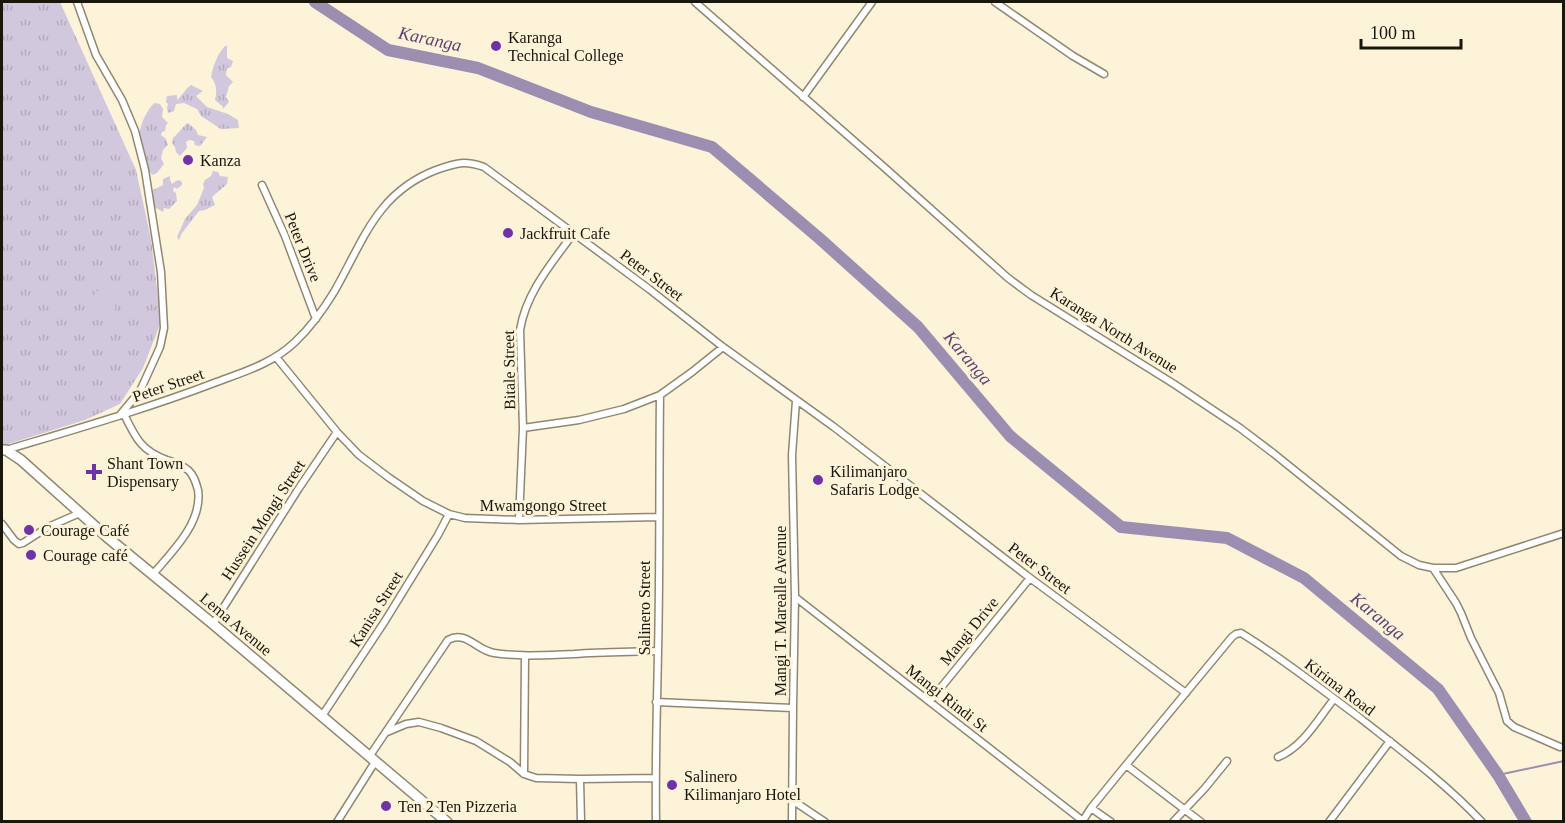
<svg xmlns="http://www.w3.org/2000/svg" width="1565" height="823" font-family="Georgia,serif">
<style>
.grass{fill:url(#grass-tufts)}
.pitch{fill:#d1c8de}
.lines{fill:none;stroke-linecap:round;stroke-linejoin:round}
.stream{stroke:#9c8eb0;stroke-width:2}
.river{stroke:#9c8eb0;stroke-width:12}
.minor-casing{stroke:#918770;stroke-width:9}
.secondary-casing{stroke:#918770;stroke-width:12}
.minor{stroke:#fff;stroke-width:6}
.secondary{stroke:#fff;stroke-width:9}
.poi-dot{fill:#6f32a7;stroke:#fdf3d9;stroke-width:2}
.labels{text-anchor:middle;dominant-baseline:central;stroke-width:6;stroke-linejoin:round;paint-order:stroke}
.poi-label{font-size:16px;fill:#19160c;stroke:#fdf3d9;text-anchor:start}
.street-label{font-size:16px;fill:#19160c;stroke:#fdf3d9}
.water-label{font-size:18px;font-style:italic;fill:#5a4474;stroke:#fdf3d9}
</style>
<defs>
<pattern id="grass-tufts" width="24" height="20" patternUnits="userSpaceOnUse" patternTransform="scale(1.5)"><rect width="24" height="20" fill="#d1c8de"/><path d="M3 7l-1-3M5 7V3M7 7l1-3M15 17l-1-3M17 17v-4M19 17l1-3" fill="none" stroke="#b3abbd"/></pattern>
</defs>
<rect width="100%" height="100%" fill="#fdf3d9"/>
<!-- grass -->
<path class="grass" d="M2 2H60L136 170 151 239 161 322 143 368 120 404 85 420 2 446Z
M225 46H227V58L233 61 231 67 227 68 226 75 233 82 229 86 226 97 229 102 223 109V107L215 100C217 90 217 85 211 77 213 66 217 55 225 46Z
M191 85 203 91 196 96 207 107 228 114 238 120 239 128 221 129 201 116 197 109 184 103 176 104 174 111 168 113 167 108 168 104 166 102 167 96 177 95V100C183 95 184 90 191 85Z
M154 103 160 104 163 109 162 117 168 123 166 125 165 131 162 132 161 135 166 139 168 145 163 150 161 158 164 164 157 173 152 175 145 164 143 147 138 141C140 126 144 114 154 103Z
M188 123 196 130 198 135 207 137 200 146 195 145 194 141 189 140 186 142 187 148 180 156 176 152 175 147 172 143 173 138C178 134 184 125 188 123Z
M213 171 218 172 220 176 228 177 227 184 212 197 215 205 205 210 199 211 182 233 179 240 177 237 185 219 197 205 204 188 203 184 205 180 211 176Z
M170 176V180L172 184 176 181 179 180 182 182V185L177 189 174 187 173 191 176 193 177 201 169 209 164 208 163 212 153 206V190L163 185V179Z"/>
<!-- pitch -->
<path class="pitch" d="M107 287 116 299 115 311 108 318 100 321C91 318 89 312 88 303 93 295 97 289 107 287Z"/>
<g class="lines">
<!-- stream -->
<path class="stream" d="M1498 775 1564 761"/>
<!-- river -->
<path class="river" d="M315 2 388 50 478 68 591 112 712 147 819 238 918 327 1010 436 1121 527 1227 538 1304 578 1438 689 1498 775 1526 822"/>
<defs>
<path id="minor" d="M77 2 96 55 122 100 135 131 145 170 161 272 164 328 160 347 140 391 120 415
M695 2 885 168 1008 278 1031 295 1174 384 1240 428 1273 453 1401 556 1419 565 1433 568H1456L1564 533
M995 2 1073 56 1104 74
M803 97 872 2
M262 185 285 236 316 319
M276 357 337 432 359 455 388 477 423 501 449 514 465 518 519 520 658 517
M124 414C135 437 141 451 167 460 174 462 182 465 188 470 194 475 196 483 198 490 203 522 172 552 153 574
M523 428 579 420 624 409 660 395 692 372 723 347
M6 450C76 429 146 409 214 383 243 372 272 364 295 342 310 328 323 310 334 292 363 242 376 193 436 170 456 163 464 160 484 167L649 289 723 347 834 427 1030 578 1186 693
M519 520 523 428 520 330C526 293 551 264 573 234
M2 524 14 540 19 544 23 543 48 527 80 513
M1433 568 1456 603 1461 613 1471 638 1499 693 1507 721 1514 727 1560 747
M795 597 1083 821
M213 624 299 488 337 432
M930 701 1030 578
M656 702 793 708
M322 716 385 621 438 535 449 514
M387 732 406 724 419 722 441 728 476 741 510 762 524 774 536 778 580 779 655 778
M369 757 448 640C466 630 476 650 494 653 521 657 547 655 574 654 602 652 630 652 658 651
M1278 757C1303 747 1318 719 1334 699
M1126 765 1201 822
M524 774 525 656
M580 779 581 822
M792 800 825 822
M1091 808 1111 822
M337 822 375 762
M656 822C655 765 657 708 658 652 660 566 659 480 660 395
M792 822 793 708 795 597 792 455 796 401
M1082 822 1091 808 1126 765 1232 637 1236 634 1241 633C1282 658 1321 689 1360 718 1402 751 1445 783 1482 822
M1173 822 1205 788 1227 761
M1329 822 1390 741"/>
<path id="secondary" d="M2 450H6L21 460 107 537 213 624 447 822"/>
</defs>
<!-- minor casing -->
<use href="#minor" class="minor-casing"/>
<!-- secondary casing -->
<use href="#secondary" class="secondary-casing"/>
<!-- minor -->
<use href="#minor" class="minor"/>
<!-- secondary -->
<use href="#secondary" class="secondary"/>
</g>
<!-- markers -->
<g class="poi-dot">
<circle cx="496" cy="46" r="6"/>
<circle cx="188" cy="160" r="6"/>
<circle cx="508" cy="233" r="6"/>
<path d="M91 463h6v6h6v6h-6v6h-6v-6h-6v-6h6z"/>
<circle cx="818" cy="480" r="6"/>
<circle cx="29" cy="530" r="6"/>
<circle cx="31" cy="555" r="6"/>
<circle cx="672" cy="785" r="6"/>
<circle cx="386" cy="806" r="6"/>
</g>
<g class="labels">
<!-- poi labels -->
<g class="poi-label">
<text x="508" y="37">Karanga<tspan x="508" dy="18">Technical College</tspan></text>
<text x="200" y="160">Kanza</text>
<text x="520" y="233">Jackfruit Cafe</text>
<text x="107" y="463">Shant Town<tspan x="107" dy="18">Dispensary</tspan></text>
<text x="830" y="471">Kilimanjaro<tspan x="830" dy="18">Safaris Lodge</tspan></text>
<text x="41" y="530">Courage Café</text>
<text x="43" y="555">Courage café</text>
<text x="684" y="776">Salinero<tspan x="684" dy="18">Kilimanjaro Hotel</tspan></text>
<text x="398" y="806">Ten 2 Ten Pizzeria</text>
</g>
<!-- street labels -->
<g class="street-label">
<text transform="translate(303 247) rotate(68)">Peter Drive</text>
<text transform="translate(652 275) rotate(37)">Peter Street</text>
<text transform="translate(1114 330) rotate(32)">Karanga North Avenue</text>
<text transform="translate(509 370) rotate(-91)">Bitale Street</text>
<text transform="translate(168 385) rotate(-19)">Peter Street</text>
<text x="543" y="505">Mwamgongo Street</text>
<text transform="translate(263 520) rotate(-57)">Hussein Mongi Street</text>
<text transform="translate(1040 568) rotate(37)">Peter Street</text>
<text transform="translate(644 608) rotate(-90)">Salinero Street</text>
<text transform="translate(376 609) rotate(-58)">Kanisa Street</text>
<text transform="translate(780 611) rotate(-90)">Mangi T. Marealle Avenue</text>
<text transform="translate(236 624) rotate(40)">Lema Avenue</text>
<text transform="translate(969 631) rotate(-51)">Mangi Drive</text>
<text transform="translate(1340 687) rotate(37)">Kirima Road</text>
<text transform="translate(947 698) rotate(38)">Mangi Rindi St</text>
</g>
<!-- water labels -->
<g class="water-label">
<text transform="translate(430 39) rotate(12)">Karanga</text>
<text transform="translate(968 358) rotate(50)">Karanga</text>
<text transform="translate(1378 616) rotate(39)">Karanga</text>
</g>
</g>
<!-- border -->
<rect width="1565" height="823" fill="none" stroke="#19160c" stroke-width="6"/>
<!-- scale -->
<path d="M1361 39v9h100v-9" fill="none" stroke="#19160c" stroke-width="3"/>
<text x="1370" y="39" font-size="18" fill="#19160c" stroke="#fdf3d9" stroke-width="4.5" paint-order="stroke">100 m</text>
</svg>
